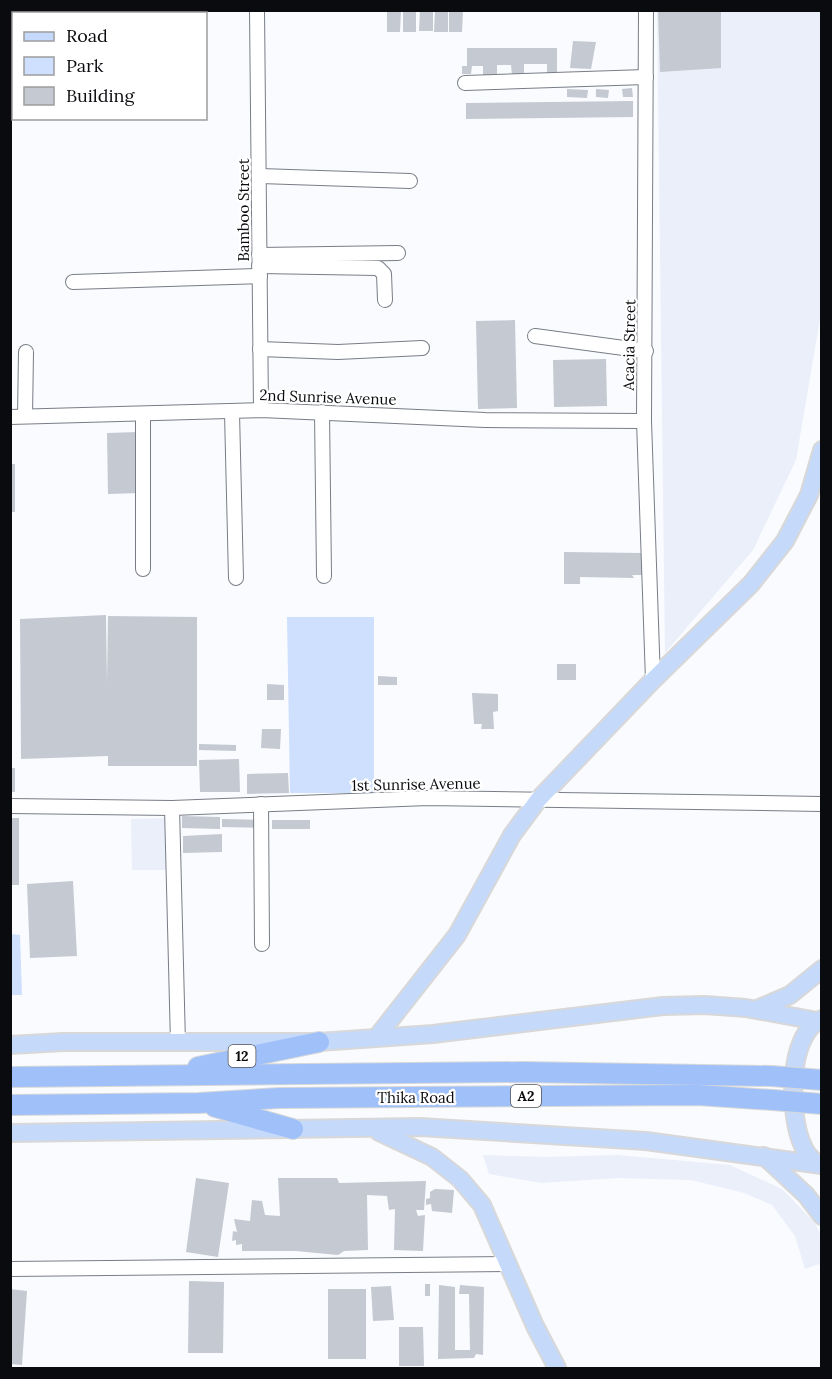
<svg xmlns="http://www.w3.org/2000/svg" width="832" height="1379" viewBox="0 0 832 1379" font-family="Lora,serif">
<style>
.built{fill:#eaeff9}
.green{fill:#cee0fe}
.building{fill:#c4c9d2}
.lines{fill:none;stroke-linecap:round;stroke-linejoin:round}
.minor-casing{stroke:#787d85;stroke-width:16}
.major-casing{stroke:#d8d8d8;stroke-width:20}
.highway-casing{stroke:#d8d8d8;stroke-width:22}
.minor{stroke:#fff;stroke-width:14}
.major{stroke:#c5d9fb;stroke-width:16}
.highway{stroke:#9fc0f9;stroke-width:20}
.highway-bridge-casing{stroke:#d8d8d8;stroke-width:22;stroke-linecap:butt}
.highway-bridge{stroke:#9fc0f9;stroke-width:20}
.labels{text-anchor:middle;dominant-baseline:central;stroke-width:4.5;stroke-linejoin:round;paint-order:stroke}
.shield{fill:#fff;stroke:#545456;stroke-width:1.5}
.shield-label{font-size:14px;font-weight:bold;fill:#0a0b0e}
.street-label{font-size:15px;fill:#0a0b0e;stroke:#fff}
</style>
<rect width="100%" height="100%" fill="#f9fbff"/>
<g class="built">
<path d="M 657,11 L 822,11 L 821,313 L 796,460 L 753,550 L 665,653 Z"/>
<path d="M 168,818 L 169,870 L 132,870 L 131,819 Z"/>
<path d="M 483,1155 L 544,1157 L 618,1155 L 730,1165 L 782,1189 L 815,1223 L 821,1236 L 821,1273 L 819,1264 L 805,1269 L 795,1236 L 772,1205 L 744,1193 L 691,1180 L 617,1178 L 541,1183 L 489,1174 Z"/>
</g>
<g class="green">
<path d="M 287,617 L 374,617 L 374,793 L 290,793 Z"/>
<path d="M 11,934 L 20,935 L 22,995 L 11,995 Z"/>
</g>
<g class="building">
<path d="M 387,10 L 401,10 L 400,32 L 387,32 Z"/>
<rect x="403" y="10" width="13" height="22"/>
<path d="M 420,10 L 433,10 L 433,31 L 419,31 Z"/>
<path d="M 435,10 L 448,10 L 448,32 L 434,32 Z"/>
<path d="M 449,10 L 463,10 L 462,32 L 449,32 Z"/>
<path d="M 658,10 L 721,10 L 721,68 L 660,72 Z"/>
<path d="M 573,41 L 596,42 L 591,69 L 570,68 Z"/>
<path d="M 467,48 L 557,48 L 557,74 L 547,74 L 547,64 L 524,64 L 524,75 L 512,75 L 511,65 L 497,65 L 497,75 L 483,75 L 483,66 L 472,66 L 471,74 L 462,74 L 462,66 L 467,66 Z"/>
<path d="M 632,88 L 633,97 L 623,97 L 622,89 Z"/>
<path d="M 567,89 L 588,90 L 587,98 L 567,97 Z"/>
<path d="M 596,89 L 609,90 L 608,98 L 596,97 Z"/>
<path d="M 633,101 L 633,117 L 466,119 L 466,103 Z"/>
<path d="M 515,320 L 517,408 L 478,409 L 476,321 Z"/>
<path d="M 606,359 L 607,406 L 554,407 L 553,360 Z"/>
<path d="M 138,432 L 140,493 L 108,494 L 107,433 Z"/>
<rect x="10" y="464" width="5" height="48"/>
<path d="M 564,552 L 643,553 L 643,575 L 632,575 L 634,578 L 580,577 L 580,584 L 564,584 Z"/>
<path d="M 106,615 L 107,684 L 108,616 L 197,617 L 197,766 L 108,766 L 108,756 L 21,759 L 20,619 Z"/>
<rect x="557" y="664" width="19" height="16"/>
<path d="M 378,676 L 397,677 L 397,685 L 378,685 Z"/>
<path d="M 267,684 L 284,685 L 284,700 L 267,700 Z"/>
<path d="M 472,693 L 498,694 L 498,711 L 493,712 L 494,729 L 481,729 L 482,724 L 474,724 Z"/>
<path d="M 262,729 L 281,729 L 280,749 L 261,748 Z"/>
<path d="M 199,744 L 236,745 L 236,751 L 199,750 Z"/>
<path d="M 239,759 L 240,792 L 200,792 L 199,760 Z"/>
<rect x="10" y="768" width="5" height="24"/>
<path d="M 288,773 L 289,793 L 247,794 L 247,774 Z"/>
<path d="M 182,816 L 220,817 L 220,829 L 182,828 Z"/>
<rect x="10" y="818" width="9" height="67"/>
<path d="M 222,819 L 264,820 L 263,828 L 222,827 Z"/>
<rect x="272" y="820" width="38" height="9"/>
<path d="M 222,834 L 222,852 L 183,853 L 183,836 Z"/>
<path d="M 73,881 L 77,956 L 30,958 L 27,884 Z"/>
<path d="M 196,1178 L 229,1183 L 218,1257 L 186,1252 Z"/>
<path d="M 278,1178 L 337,1178 L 339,1183 L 426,1181 L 424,1210 L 416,1210 L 418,1216 L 425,1215 L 423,1251 L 394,1250 L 395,1209 L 389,1210 L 387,1196 L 367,1195 L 368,1250 L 344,1251 L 338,1255 L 296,1251 L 242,1251 L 242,1244 L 236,1245 L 236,1240 L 232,1241 L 233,1231 L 237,1232 L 234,1219 L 250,1221 L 252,1200 L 262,1201 L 265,1215 L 280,1216 Z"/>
<path d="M 435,1189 L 454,1190 L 452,1213 L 432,1211 L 431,1204 L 426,1205 L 426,1199 L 430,1198 L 430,1192 Z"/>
<path d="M 189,1281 L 224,1282 L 223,1353 L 188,1353 Z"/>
<rect x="425" y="1284" width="5" height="12"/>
<path d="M 439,1285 L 455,1287 L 455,1350 L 470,1350 L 469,1294 L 459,1294 L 460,1285 L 484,1287 L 483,1355 L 476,1354 L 474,1358 L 438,1359 Z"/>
<path d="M 391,1286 L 394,1320 L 373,1321 L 371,1287 Z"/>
<path d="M 10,1289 L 27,1291 L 22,1365 L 10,1364 Z"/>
<rect x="328" y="1289" width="38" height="70"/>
<path d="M 399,1327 L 423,1327 L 424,1366 L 399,1366 Z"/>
</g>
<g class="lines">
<g class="minor-casing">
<g id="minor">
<path d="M 257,10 L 261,410"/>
<path d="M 646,10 L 644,421 L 653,680"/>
<path d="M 465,83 L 646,77"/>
<path d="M 260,176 L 410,181"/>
<path d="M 259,255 L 398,253"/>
<path d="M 259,266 L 378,268 L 384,274 L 385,300"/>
<path d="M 73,282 L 260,276"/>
<path d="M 535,336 L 646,351"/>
<path d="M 260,349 L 338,352 L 422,348"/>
<path d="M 322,412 L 324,576"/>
<path d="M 232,413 L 236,578"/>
<path d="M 25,416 L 26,352"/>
<path d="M 10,417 L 261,410 L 485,420 L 644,421"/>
<path d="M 143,569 L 143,415"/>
<path d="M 261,804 L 262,944"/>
<path d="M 10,806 L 172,808 L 428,798 L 822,804"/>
<path d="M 172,808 L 178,1043"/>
<path d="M 10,1269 L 508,1264"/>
</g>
</g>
<g class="major-casing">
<g id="major">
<path d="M 757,1009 L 790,995 L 822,969"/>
<path d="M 377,1037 L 457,935 L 512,835 L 538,800 L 653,680 L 751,584 L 785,541 L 809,495 L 822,450"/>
<path d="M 10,1045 L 63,1042 L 319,1042 L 433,1034 L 663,1006 L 705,1005 L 746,1008 L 817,1021"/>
<path d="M 379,1132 L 432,1157 L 460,1179 L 482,1205 L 535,1326 L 557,1368"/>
<path d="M 10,1133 L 420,1127 L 646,1141 L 822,1165"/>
<path d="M 764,1156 L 806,1195 L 822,1216"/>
<path d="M 818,1164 C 811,1159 806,1154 803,1146 C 789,1118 786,1034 822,1019"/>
</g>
</g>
<g class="highway-casing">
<g id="highway">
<path d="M 198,1067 L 319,1042"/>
<path d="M 10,1077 L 522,1072 L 771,1076"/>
<path d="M 10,1105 L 199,1103 L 279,1098 L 698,1095 L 773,1100"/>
<path d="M 215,1107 L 293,1129"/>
</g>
</g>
<use href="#minor" class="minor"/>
<use href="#major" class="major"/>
<use href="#highway" class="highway"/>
<g class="highway-bridge-casing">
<g id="highway-bridge">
<path d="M 771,1076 L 822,1080"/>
<path d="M 773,1100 L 822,1104"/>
</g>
</g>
<use href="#highway-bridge" class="highway-bridge"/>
</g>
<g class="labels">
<g class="shield">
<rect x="228.5" y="1045" width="27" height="22" rx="4.5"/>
<rect x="511" y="1085" width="30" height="22" rx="4.5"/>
</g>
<g class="shield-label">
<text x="242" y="1056">12</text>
<text x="526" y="1096">A2</text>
</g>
<g class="street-label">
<text transform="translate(243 210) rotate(-90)">Bamboo Street</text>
<text transform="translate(629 345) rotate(-89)">Acacia Street</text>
<text transform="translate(328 397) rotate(2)">2nd Sunrise Avenue</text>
<text transform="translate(416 784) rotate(-1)">1st Sunrise Avenue</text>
<text x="416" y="1097">Thika Road</text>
</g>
</g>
<rect width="832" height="1379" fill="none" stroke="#0a0b0e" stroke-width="24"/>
<rect x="12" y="12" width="195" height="108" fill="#ffffff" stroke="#9d9d9f" stroke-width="1.5"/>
<rect x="24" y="32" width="30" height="9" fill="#c5d9fb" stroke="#9d9d9f" stroke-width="1.5"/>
<text x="66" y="42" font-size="18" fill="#0a0b0e">Road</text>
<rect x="24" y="57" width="30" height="18" fill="#cee0fe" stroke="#9d9d9f" stroke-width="1.5"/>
<text x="66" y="72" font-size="18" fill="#0a0b0e">Park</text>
<rect x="24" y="87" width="30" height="18" fill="#c4c9d2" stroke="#9d9d9f" stroke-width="1.5"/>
<text x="66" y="102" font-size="18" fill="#0a0b0e">Building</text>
</svg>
